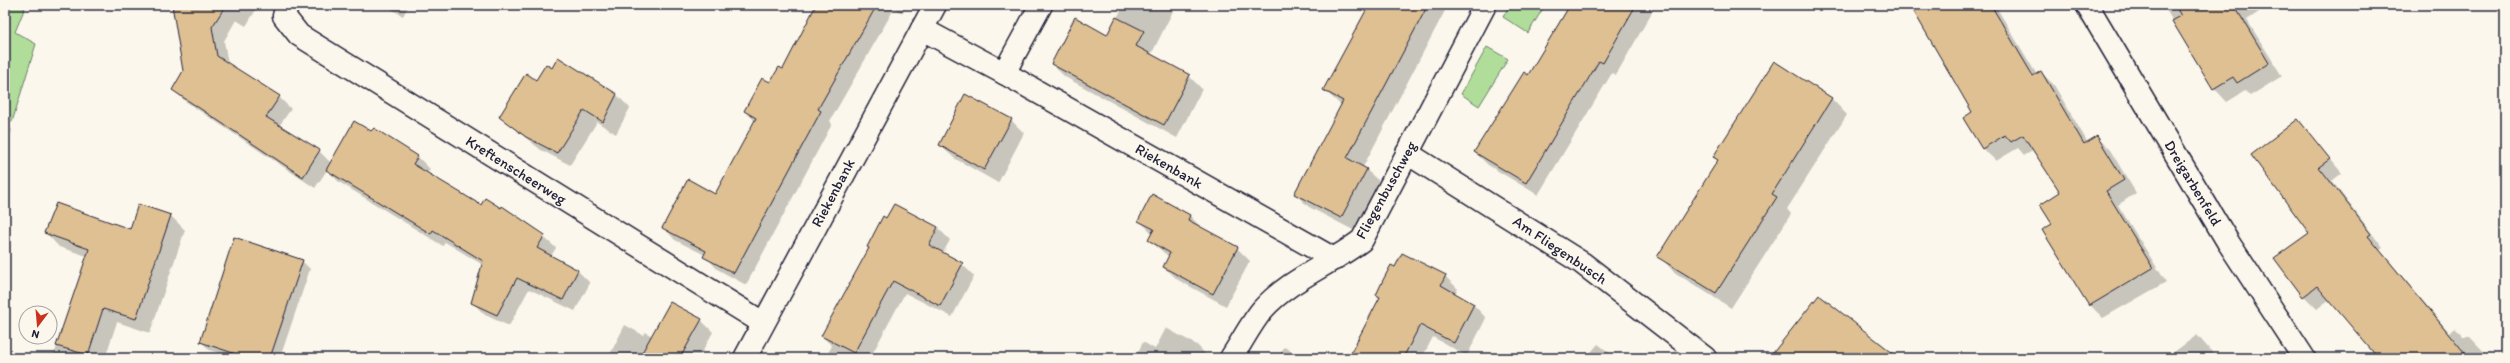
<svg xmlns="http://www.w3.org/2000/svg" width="2510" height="363" viewBox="0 0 2510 363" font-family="Itim,sans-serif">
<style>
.green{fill:#b1dd9a;stroke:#6a806a}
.shadow{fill:#0003}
.building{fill:#dfc092;stroke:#22223b}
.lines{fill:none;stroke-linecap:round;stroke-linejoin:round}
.minor-casing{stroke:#22223b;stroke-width:25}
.minor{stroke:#fbf7ec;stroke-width:22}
.labels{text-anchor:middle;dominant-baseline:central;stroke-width:3;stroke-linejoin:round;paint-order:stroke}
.street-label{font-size:15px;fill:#22223b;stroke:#fbf7ec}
</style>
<rect width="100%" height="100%" fill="#fbf7ec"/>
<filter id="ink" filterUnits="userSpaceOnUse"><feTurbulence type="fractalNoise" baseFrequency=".025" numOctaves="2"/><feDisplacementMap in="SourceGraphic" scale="8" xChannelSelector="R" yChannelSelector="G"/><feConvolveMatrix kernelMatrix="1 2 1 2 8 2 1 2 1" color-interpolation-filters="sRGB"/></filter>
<g filter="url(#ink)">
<g class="green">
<path d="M 5,5 L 26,5 L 15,32 L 36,44 L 12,122 L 5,121 Z"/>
<path d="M 1510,5 L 1545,5 L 1528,33 L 1503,17 Z"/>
<path d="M 1487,47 L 1508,59 L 1479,106 L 1461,94 Z"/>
</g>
<g class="shadow">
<path d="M 173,5 L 259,5 L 246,26 L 236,20 L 224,41 L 228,64 L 279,97 L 291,109 L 279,126 L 319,151 L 331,163 L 374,130 L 418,157 L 430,169 L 427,173 L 481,206 L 485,199 L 529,224 L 556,248 L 551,256 L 578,271 L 590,283 L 575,311 L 529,289 L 509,326 L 485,315 L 473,303 L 483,265 L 445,242 L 443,246 L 339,182 L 327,170 L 315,188 L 185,101 L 173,89 L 184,71 Z"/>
<path d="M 384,5 L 409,5 L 403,16 Z"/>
<path d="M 818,5 L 907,5 L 902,13 L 894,9 L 830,121 L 832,124 L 746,285 L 717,269 L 705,255 L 675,240 L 663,227 L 715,195 L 755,121 L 745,111 L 783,70 Z"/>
<path d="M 1124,5 L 1176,5 L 1151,55 L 1189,76 L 1202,89 L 1177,138 L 1065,77 L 1052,64 L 1107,36 Z"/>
<path d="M 1370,5 L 1448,5 L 1363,167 L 1380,182 L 1355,231 L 1309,207 L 1295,194 L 1342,106 L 1324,90 Z"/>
<path d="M 1569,5 L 1656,5 L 1616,75 L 1612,73 L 1538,195 L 1488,165 L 1475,152 L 1529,76 Z"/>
<path d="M 1910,5 L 1995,5 L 2037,75 L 2041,72 L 2054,85 L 2088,143 L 2097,137 L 2110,150 L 2136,193 L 2118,205 L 2166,282 L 2103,318 L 2090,305 L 2044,231 L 2054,224 L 2061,193 L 2034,149 L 2024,155 L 2018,148 L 1996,161 L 1982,148 L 1974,113 Z"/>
<path d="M 2163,5 L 2254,5 L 2259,12 L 2247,20 L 2282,76 L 2250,96 L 2245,91 L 2227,102 L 2214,88 Z"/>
<path d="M 559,59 L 617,95 L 630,108 L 616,134 L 597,122 L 570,165 L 541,150 L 500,117 L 537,81 L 552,69 Z"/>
<path d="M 1774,63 L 1832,99 L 1847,115 L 1787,209 L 1791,214 L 1731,308 L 1674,272 L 1659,256 L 1719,161 L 1715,157 Z"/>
<path d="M 1011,120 L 1024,133 L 998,183 L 954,158 L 940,145 Z"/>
<path d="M 2298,121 L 2342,173 L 2332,181 L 2383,248 L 2380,250 L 2449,332 L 2455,328 L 2463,337 L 2470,337 L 2490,358 L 2380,358 L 2330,299 L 2317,309 L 2304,296 L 2310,233 Z"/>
<path d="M 5,123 L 12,130 L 5,150 Z"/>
<path d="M 1153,195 L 1190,216 L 1203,229 L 1237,248 L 1250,261 L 1226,306 L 1178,280 L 1164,267 L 1169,257 L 1149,240 L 1153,234 L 1139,220 Z"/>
<path d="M 894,205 L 938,228 L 950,240 L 943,253 L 962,264 L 974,276 L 952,317 L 905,293 L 870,358 L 825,358 L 832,346 L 822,336 Z"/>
<path d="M 139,206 L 171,216 L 185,230 L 150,333 L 117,322 L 105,358 L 53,358 L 87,256 L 59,247 L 46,233 L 131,230 Z"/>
<path d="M 302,261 L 310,269 L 280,358 L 234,358 L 209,350 L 202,342 Z"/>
<path d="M 1395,268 L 1445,276 L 1458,289 L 1455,294 L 1473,304 L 1486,318 L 1467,356 L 1433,337 L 1422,358 L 1382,358 L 1380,298 L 1377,295 Z"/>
<path d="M 701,320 L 713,332 L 699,358 L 608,358 L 625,325 L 643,335 L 645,332 L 652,336 Z"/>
<path d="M 1166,328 L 1197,345 L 1209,358 L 1135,358 L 1143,342 L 1155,349 Z"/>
<path d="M 2197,335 L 2217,358 L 2166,358 Z"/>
<path d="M 1598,344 L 1616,358 L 1586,358 Z"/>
<path d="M 1284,347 L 1305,358 L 1278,358 Z"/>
</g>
<g class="building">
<path d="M 172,5 L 226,5 L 212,27 L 217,56 L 280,96 L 266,117 L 320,150 L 303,177 L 172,90 L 183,71 Z"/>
<path d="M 816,5 L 877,5 L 818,109 L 821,111 L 734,273 L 703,257 L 706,251 L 662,228 L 688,179 L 715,194 L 756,118 L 744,111 L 762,78 L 770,82 L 779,67 L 783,69 Z"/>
<path d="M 1369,5 L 1428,5 L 1347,158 L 1367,169 L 1341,218 L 1294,194 L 1343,101 L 1323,90 Z"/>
<path d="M 1570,5 L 1636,5 L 1603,63 L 1599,61 L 1526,183 L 1474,152 L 1524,72 L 1528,75 Z"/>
<path d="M 1910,5 L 1991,5 L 2033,76 L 2041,71 L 2084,144 L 2097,136 L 2124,180 L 2106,191 L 2153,268 L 2089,306 L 2042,230 L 2052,224 L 2040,205 L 2060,192 L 2023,135 L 2011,142 L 2005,135 L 1982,149 L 1963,118 L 1972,112 Z"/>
<path d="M 2175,5 L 2234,5 L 2269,63 L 2237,83 L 2233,77 L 2213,89 L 2172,21 L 2181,16 Z"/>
<path d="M 1075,17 L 1107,35 L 1116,17 L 1144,31 L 1136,46 L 1190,75 L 1164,125 L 1051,64 Z"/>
<path d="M 558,57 L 617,94 L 603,122 L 584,110 L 557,153 L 526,137 L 499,117 L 526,73 L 536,80 L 546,64 L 552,68 Z"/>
<path d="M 1774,61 L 1832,98 L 1772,194 L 1777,197 L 1716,293 L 1657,257 L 1718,160 L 1713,157 Z"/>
<path d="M 965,94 L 1012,119 L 984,170 L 939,145 Z"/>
<path d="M 2298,119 L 2330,159 L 2319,167 L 2371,234 L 2368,236 L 2469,358 L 2378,358 L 2317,286 L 2303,297 L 2274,258 L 2309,233 L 2251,155 Z"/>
<path d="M 354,121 L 371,131 L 374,128 L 418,156 L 413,164 L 441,181 L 481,205 L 485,198 L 501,208 L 502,206 L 545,235 L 537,248 L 578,270 L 563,300 L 517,278 L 497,315 L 471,303 L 483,261 L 433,230 L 431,234 L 326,170 Z"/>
<path d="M 1152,194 L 1190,215 L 1188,220 L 1238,247 L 1213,294 L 1163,267 L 1170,253 L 1148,240 L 1154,229 L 1138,221 Z"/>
<path d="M 56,203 L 130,229 L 138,204 L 171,215 L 136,319 L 103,309 L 88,355 L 56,346 L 89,249 L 44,233 Z"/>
<path d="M 894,204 L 938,227 L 929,245 L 963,263 L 940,306 L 893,281 L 854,353 L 821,336 L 869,248 L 867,247 L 883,216 L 886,218 Z"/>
<path d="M 234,237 L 303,260 L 270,358 L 248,358 L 200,342 Z"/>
<path d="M 1402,253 L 1446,275 L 1441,285 L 1474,304 L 1454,343 L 1420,325 L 1403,358 L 1348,358 L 1380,297 L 1376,295 L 1383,280 L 1391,265 L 1395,267 Z"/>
<path d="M 1819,295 L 1899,358 L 1769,358 Z"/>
<path d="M 670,302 L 702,319 L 680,358 L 639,358 Z"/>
</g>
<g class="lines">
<g class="minor-casing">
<g id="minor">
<path d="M 287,5 L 284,16 L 299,35 L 763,323"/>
<path d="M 2087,5 L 2228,242 L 2304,358"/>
<path d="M 922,29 L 1004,73 L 1334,259"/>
<path d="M 1004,73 L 1041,5"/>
<path d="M 1407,153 L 1582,263 L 1705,358"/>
<path d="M 745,358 L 935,5"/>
<path d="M 1231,358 C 1242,342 1251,323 1263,309 C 1290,279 1331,264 1362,240 L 1485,5"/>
</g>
</g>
<use href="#minor" class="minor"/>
</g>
</g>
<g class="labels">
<g class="street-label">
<text transform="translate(1169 166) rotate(30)">Riekenbank</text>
<text transform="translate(516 170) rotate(32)">Kreftenscheerweg</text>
<text transform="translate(2193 183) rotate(59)">Dreigarbenfeld</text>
<text transform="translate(1386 190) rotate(-61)">Fliegenbuschweg</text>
<text transform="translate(833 193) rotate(-62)">Riekenbank</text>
<text transform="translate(1560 250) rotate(34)">Am Fliegenbusch</text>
</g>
</g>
<rect width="2510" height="363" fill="none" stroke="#fbf7ec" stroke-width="20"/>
<rect x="10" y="10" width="2490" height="343" fill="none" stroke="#22223b" stroke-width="1.5" filter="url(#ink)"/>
<g transform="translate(38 325) rotate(196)"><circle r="19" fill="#fbf7ec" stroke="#a4a2a5"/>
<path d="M0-3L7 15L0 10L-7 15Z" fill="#c8321e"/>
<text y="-6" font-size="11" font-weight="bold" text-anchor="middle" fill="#22223b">N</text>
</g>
</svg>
